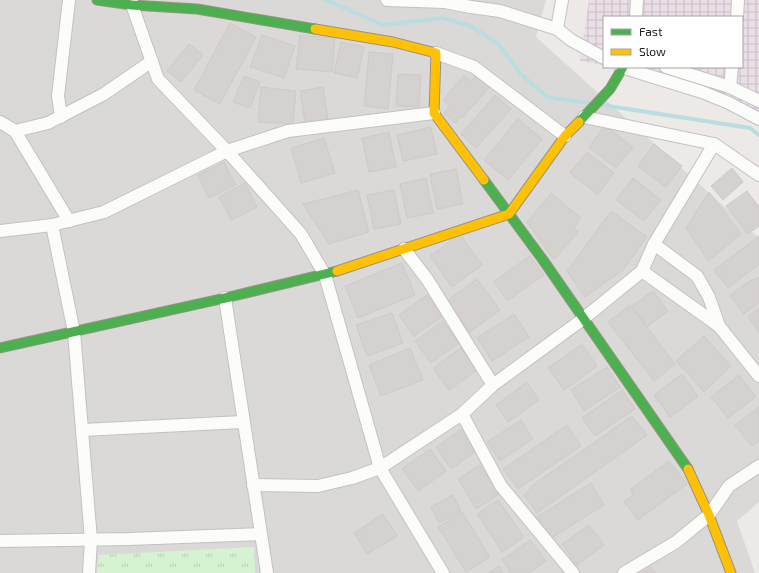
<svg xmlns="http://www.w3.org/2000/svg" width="759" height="573" viewBox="0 0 759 573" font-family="'Exo 2',sans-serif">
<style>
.residential{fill:#dbd9d8}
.industrial{fill:url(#industrial-grid)}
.park{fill:url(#park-tufts)}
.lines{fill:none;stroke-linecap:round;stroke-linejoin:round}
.stream{stroke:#b9dde0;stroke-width:4}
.building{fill:#d5d1cf;stroke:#cfcac7}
.street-casing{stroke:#c3c2c1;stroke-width:14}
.fast-casing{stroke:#97957e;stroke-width:11}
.slow-casing{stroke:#97957e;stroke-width:11}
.street{stroke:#fcfcfb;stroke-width:12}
.fast{stroke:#4caf50;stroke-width:9}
.slow{stroke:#ffc107;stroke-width:9}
</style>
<defs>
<pattern id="industrial-grid" width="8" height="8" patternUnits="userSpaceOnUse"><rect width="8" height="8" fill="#eadee7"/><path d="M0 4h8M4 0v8" fill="none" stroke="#c8bec6"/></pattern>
<pattern id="park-tufts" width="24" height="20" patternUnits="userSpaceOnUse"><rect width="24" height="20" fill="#d5f3d1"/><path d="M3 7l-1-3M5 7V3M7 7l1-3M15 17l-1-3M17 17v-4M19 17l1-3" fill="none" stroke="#b6d0b3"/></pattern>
</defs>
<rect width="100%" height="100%" fill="#ece9e6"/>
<path class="residential" d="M 0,0 L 546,0 L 536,37 L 759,238 L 759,502 L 737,521 L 755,573 L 0,573 Z"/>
<path class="industrial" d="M 589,0 L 759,0 L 759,112 L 686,77 L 619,67 L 742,67 L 742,17 L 604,17 L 604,65 L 580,61 Z"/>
<path class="park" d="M 254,547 L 255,573 L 97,573 L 99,555 Z"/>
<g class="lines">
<g class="stream">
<path d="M 326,0 L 383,25 L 443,18 L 471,26 L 498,44 L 522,75 L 547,97 L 589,103"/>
<path d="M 602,105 L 750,128 L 759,135"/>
</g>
</g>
<g class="building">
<path d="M 230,23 L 256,37 L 220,104 L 194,90 Z"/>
<path d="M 262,35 L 295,46 L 284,78 L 250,67 Z"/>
<path d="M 300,35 L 335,38 L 332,72 L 296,69 Z"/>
<path d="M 341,42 L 364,47 L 357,78 L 334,73 Z"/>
<path d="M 189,44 L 203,55 L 181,82 L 167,71 Z"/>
<path d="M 369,52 L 393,54 L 388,109 L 364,106 Z"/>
<path d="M 398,74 L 421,75 L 419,107 L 396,106 Z"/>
<path d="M 464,75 L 471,81 L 476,75 L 490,87 L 462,118 L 461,117 L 455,123 L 444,113 L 450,106 L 443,100 Z"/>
<path d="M 244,76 L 260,82 L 250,108 L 233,102 Z"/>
<path d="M 261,87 L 296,91 L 293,124 L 258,122 Z"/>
<path d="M 323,87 L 328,119 L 305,123 L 300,91 Z"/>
<path d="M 495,95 L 511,109 L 476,148 L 461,134 Z"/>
<path d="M 518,119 L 542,139 L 508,180 L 484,160 Z"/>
<path d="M 605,125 L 633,147 L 616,168 L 589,147 Z"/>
<path d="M 431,127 L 437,154 L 403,161 L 397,135 Z"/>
<path d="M 389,132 L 396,167 L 369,172 L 362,138 Z"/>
<path d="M 324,138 L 335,173 L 301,183 L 291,148 Z"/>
<path d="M 654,144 L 682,166 L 666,187 L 638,166 Z"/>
<path d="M 587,152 L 614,173 L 598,195 L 570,173 Z"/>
<path d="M 224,162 L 236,185 L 209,198 L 198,175 Z"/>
<path d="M 732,168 L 743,182 L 723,200 L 711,186 Z"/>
<path d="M 456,169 L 463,204 L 437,209 L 430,174 Z"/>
<path d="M 426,178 L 433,213 L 407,218 L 400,184 Z"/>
<path d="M 633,178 L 661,200 L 644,221 L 616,200 Z"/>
<path d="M 245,183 L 257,207 L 231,220 L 219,197 Z"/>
<path d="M 358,190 L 369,232 L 329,244 L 303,204 Z"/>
<path d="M 394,190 L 401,224 L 374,229 L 367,195 Z"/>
<path d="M 747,191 L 759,207 L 759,226 L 748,234 L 726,206 Z"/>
<path d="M 709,192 L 741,234 L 708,261 L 686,228 Z"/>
<path d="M 551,193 L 581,218 L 574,227 L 578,233 L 554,259 L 550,255 L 527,222 Z"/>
<path d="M 611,211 L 647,237 L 623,270 L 585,297 L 567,271 Z"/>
<path d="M 460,234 L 482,265 L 452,287 L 430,256 Z"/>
<path d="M 759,236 L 759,264 L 728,288 L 714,270 Z"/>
<path d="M 530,256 L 544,275 L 507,301 L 494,281 Z"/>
<path d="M 402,263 L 415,295 L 358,318 L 345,286 Z"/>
<path d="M 759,277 L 759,303 L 744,314 L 730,295 L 753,279 L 754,280 Z"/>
<path d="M 477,279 L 500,310 L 470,332 L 447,301 Z"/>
<path d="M 653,291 L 668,311 L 647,327 L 632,306 Z"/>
<path d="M 427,295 L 442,317 L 414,336 L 399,315 Z"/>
<path d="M 630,305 L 675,364 L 654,381 L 608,322 Z"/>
<path d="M 759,308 L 759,333 L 748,316 Z"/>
<path d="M 392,313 L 403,343 L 367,356 L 356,325 Z"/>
<path d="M 514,314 L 529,337 L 492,361 L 477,338 Z"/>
<path d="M 443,321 L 459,343 L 431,363 L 415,341 Z"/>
<path d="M 704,336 L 731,366 L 704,392 L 676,361 Z"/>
<path d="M 582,344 L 597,366 L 564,390 L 548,368 Z"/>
<path d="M 410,348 L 423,380 L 381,396 L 369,365 Z"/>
<path d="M 461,348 L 477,370 L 449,390 L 433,368 Z"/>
<path d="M 607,367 L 620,387 L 584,411 L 571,390 Z"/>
<path d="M 682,374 L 698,396 L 670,417 L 654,395 Z"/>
<path d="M 739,375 L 756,397 L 728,418 L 711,397 Z"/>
<path d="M 527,382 L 539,400 L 508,422 L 496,405 Z"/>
<path d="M 622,390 L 635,409 L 595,436 L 582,418 Z"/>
<path d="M 759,407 L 759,441 L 752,446 L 735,425 Z"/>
<path d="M 632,416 L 647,435 L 537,513 L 524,495 L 531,489 L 530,487 Z"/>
<path d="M 521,420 L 533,439 L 500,461 L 487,442 Z"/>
<path d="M 567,425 L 581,446 L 518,489 L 503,469 Z"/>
<path d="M 463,428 L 479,449 L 451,469 L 436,447 Z"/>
<path d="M 430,449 L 446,471 L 418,491 L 402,469 Z"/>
<path d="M 669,461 L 687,484 L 638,520 L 624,502 L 633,495 L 630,490 Z"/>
<path d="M 480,465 L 499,494 L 476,509 L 458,479 Z"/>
<path d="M 591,483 L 604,505 L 550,539 L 537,517 Z"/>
<path d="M 453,495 L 461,511 L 439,523 L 431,507 Z"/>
<path d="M 498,500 L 524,537 L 502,552 L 477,514 Z"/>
<path d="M 462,512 L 490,557 L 466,572 L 438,527 Z"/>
<path d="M 383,514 L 397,536 L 367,554 L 354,533 Z"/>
<path d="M 589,525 L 604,545 L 577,565 L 562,544 Z"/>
<path d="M 530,540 L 546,561 L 529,573 L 511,573 L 502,560 Z"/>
<path d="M 499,566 L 503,573 L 488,573 Z"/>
<path d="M 651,567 L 656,573 L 642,573 Z"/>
</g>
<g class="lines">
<g class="street-casing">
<g id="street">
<path d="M 132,0 L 132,5 L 158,79 L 227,151 L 301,234 L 325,275 L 380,468 L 443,573"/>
<path d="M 387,0 L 445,2 L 471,7 L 500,11 L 557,29 L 571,40 L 604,58"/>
<path d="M 636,17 L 637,0"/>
<path d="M 737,17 L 738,0"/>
<path d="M 557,29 L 562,0"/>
<path d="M 436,53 L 474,67 L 565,136"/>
<path d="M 621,67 L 702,92 L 729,103 L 759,119"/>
<path d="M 666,67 L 730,87 L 759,101"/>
<path d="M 730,87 L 732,67"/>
<path d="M 61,117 L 58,96 L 69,0"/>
<path d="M 584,117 L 714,144"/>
<path d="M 0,122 L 15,131 L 48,123 L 104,94 L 152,61"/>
<path d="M 15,131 L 69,221"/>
<path d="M 52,225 L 74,332 L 91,540 L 89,573"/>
<path d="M 0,231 L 52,225 L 104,212 L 227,151 L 288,131 L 434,113"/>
<path d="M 654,244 L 697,276 L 709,297 L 719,326"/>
<path d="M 404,249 L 427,279 L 493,385"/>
<path d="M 642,271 L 719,326 L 759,376"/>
<path d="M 225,298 L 267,573"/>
<path d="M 462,414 L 501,486 L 573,573"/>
<path d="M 82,430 L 243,422"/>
<path d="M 253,485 L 318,486 L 352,478 L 380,468 L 462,414 L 493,385 L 583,319 L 642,271 L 654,244 L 714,144 L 759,175"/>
<path d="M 0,541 L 129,539 L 260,534"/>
<path d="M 624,573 L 676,542 L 709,515 L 729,486 L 759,466"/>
</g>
</g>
<g class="fast-casing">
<g id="fast">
<path d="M 97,0 L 132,5 L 197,9 L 315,29"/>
<path d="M 579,122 L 610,89 L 623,67"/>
<path d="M 484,180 L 543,260 L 688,469"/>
<path d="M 0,348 L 225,298 L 337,271"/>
</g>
</g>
<g class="slow-casing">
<g id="slow">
<path d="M 315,29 L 393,42 L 436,53 L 434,113 L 484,180"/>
<path d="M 337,271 L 509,214 L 565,136 L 579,122"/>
<path d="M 688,469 L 709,515 L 731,573"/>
</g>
</g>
<use href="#street" class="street"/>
<use href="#fast" class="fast"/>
<use href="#slow" class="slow"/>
</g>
<rect x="603" y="16" width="140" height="52" fill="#ffffff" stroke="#a5a5a5"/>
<rect x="611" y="29" width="20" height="6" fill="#4caf50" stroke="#a5a5a5"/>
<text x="639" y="36" font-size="12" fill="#1e1e1e">Fast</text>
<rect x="611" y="49" width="20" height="6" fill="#ffc107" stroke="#a5a5a5"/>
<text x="639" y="56" font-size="12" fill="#1e1e1e">Slow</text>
</svg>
